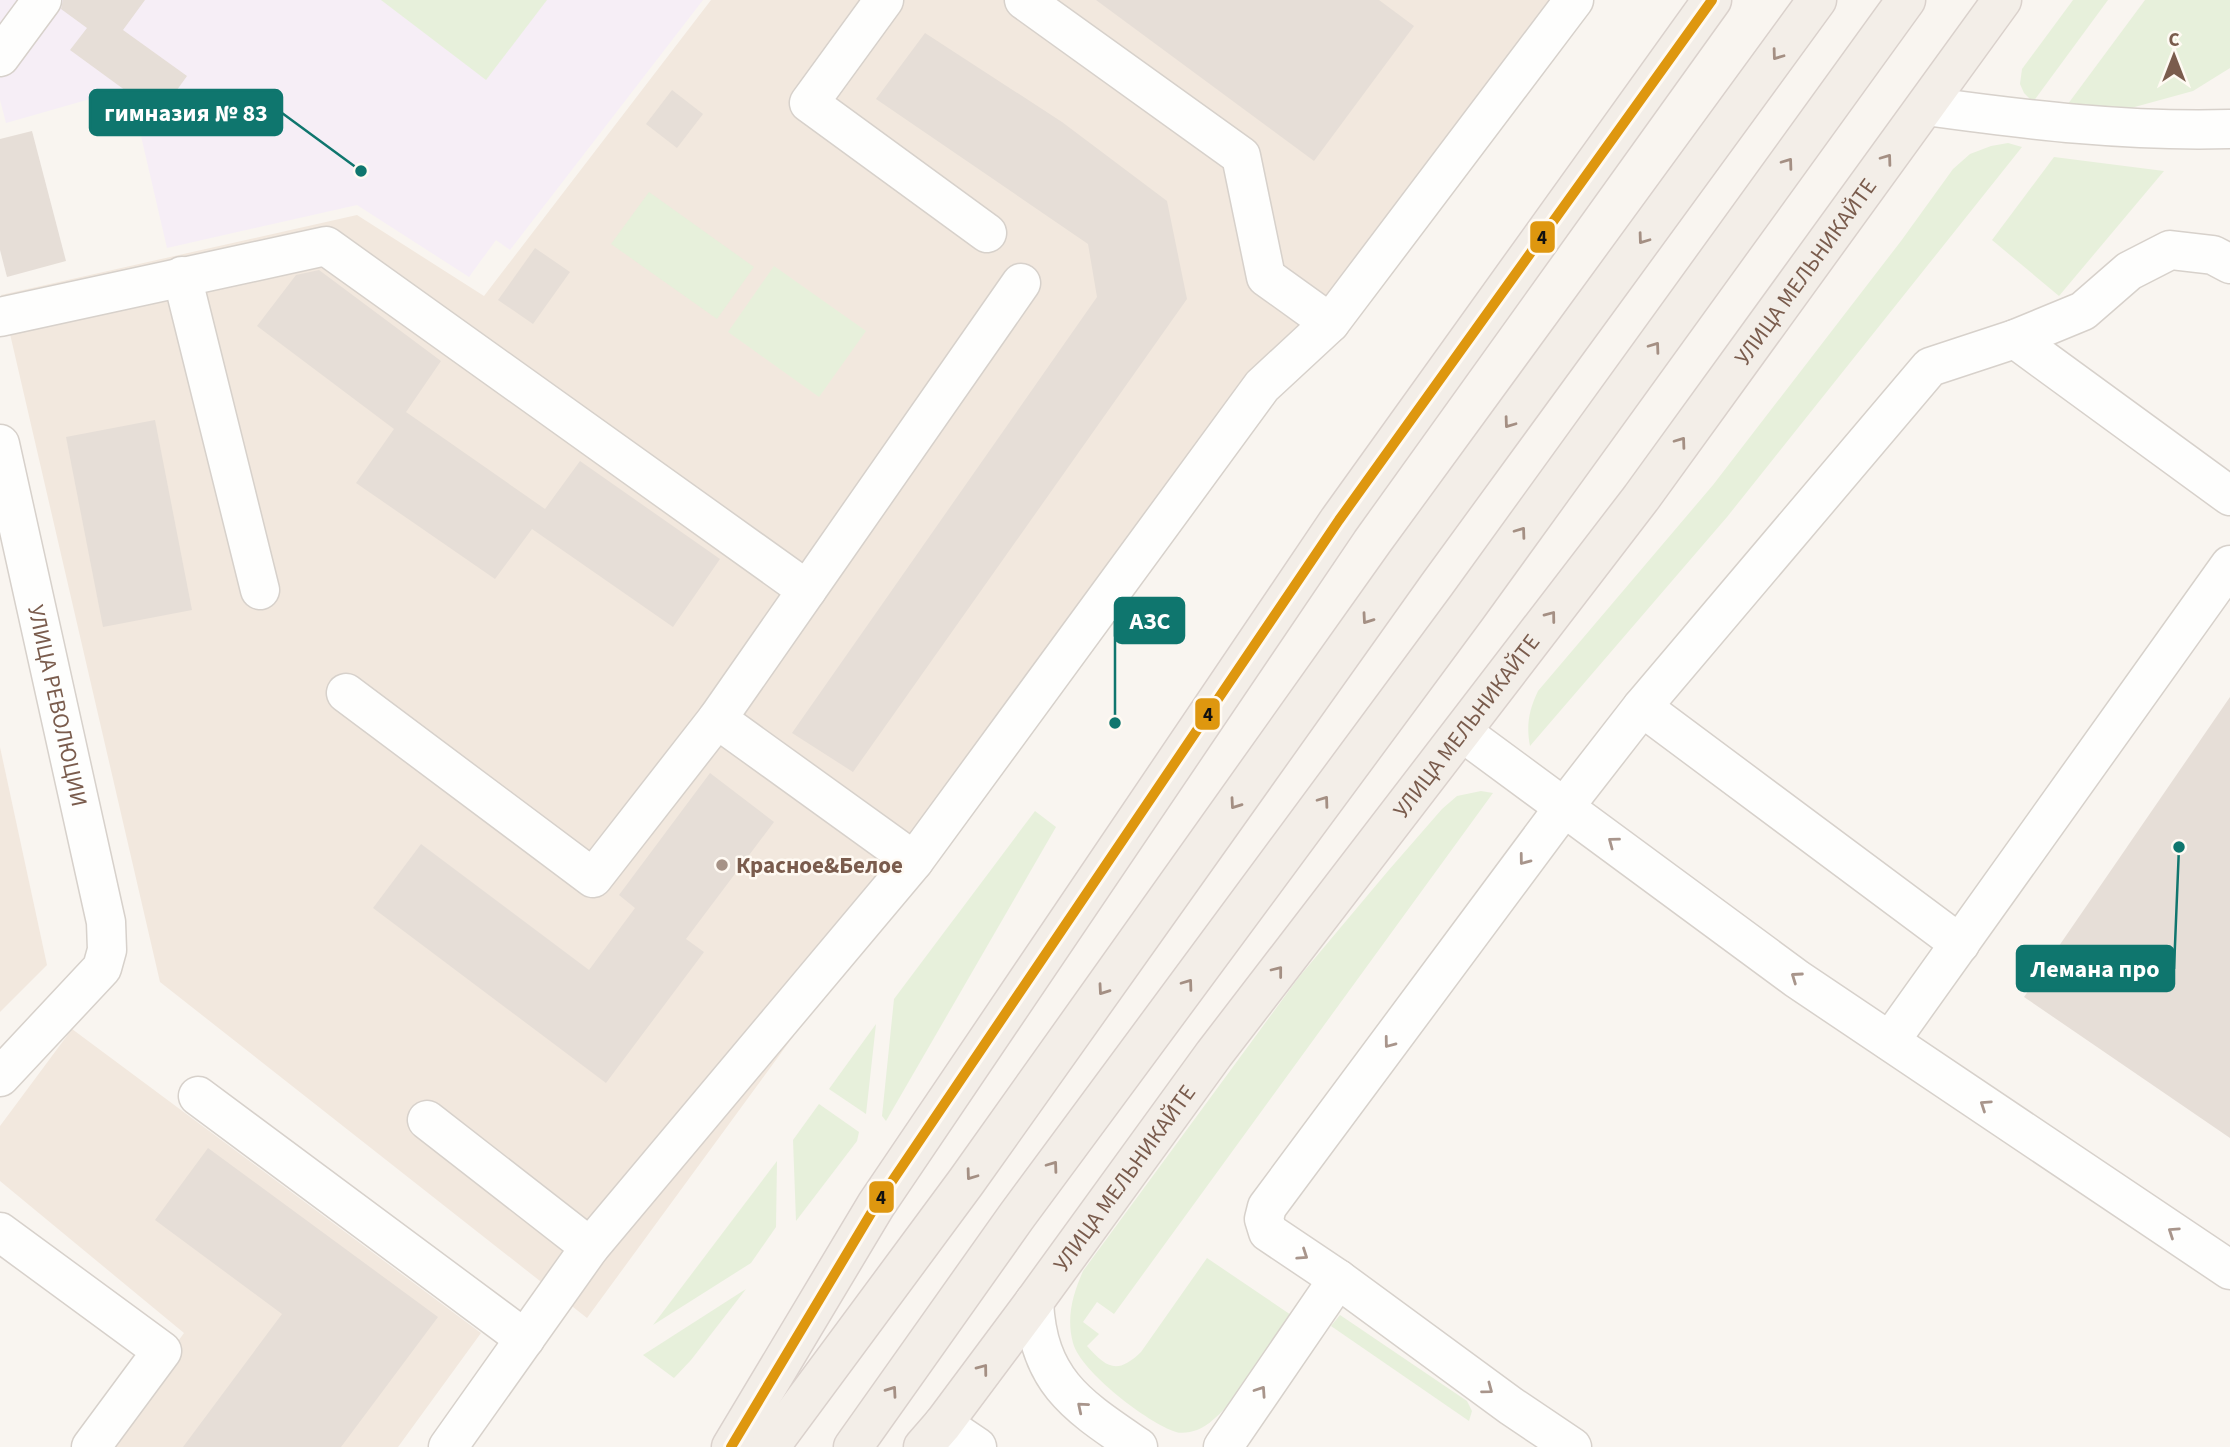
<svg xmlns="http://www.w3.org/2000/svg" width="2230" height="1447" viewBox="0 0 2230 1447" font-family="'Source Sans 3',sans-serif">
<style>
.residential{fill:#f2e8de}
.education{fill:#f6eef6}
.green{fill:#e7f0db}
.building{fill:#e6ded7}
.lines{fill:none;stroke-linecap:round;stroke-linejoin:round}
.minor-casing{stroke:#d7d1cb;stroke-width:41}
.major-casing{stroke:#dad1cc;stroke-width:41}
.minor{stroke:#fefefd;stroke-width:38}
.major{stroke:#f3eee8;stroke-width:38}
.bus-1-casing{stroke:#fffaf3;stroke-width:16}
.bus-1{stroke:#de970f;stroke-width:10}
.oneway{stroke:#a48f83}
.oneway2{stroke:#a8958b}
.poi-dot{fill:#a69286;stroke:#fffaf3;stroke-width:2.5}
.labels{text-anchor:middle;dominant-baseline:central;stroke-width:5;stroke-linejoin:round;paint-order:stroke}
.street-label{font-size:23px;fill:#7a5c4d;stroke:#fffaf3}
.poi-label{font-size:23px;font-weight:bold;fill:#7a5c4d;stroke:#fffaf3;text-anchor:start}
.leader{fill:none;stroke:#0f766e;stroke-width:2.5}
.callout-dot{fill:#0f766e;stroke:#fffaf3;stroke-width:2.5}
.callout{fill:#0f766e;stroke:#0f766e;stroke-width:2.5}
.callout-label{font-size:24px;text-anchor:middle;font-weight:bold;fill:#fff}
.line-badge{stroke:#fffaf3;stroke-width:2.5}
.pale-badge-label{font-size:19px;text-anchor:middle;font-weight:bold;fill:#111}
</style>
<rect width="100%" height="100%" fill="#f9f5f0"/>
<g class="residential">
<path d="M 711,0 L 1552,0 L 587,1318 L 160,982 L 1,295 L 357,215 L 484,296 Z"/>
<path d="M 0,747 L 47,965 L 0,1012 Z"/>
<path d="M 72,1029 L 481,1333 L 398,1447 L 100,1447 L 184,1333 L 0,1181 L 0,1126 Z"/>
</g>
<path class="education" d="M 0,0 L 703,0 L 510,250 L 496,240 L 469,277 L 357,205 L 167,248 L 141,136 L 90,99 L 6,123 L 0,100 Z"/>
<g class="green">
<path d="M 381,0 L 547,0 L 486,80 Z"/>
<path d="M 2073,0 L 2108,0 L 2033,102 L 2024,93 L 2020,84 L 2022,69 Z"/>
<path d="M 2145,0 L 2230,0 L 2230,68 L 2193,91 L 2131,108 L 2065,108 Z"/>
<path d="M 2008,143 L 2022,147 L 1727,517 L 1530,746 C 1526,725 1529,710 1538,691 L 1713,485 L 1901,241 L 1953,169 L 1970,154 L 1991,146 Z"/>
<path d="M 2054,157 L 2164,171 L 2059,296 L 1992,240 Z"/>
<path d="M 649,192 L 754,267 L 717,319 L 611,244 Z"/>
<path d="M 774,266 L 866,331 L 819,397 L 728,332 Z"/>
<path d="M 1481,791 L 1493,793 L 1114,1314 L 1097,1302 L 1083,1322 L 1099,1334 L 1087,1346 C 1107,1368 1117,1375 1141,1352 L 1207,1258 L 1294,1317 C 1274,1344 1226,1420 1197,1430 C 1191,1432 1182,1434 1176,1432 C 1148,1423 1081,1372 1073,1343 C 1066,1317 1073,1294 1083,1271 L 1299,977 L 1388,871 L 1442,809 L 1457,796 Z"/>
<path d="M 1035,811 L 1056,827 L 886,1121 L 882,1116 L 894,999 Z"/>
<path d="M 876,1024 L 866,1114 L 829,1089 Z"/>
<path d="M 819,1104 L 859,1132 L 857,1141 L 796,1221 L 793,1140 Z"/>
<path d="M 777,1161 L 776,1227 L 751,1263 L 653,1325 Z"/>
<path d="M 746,1289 L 691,1360 L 674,1378 L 643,1355 Z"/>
<path d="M 1340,1315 L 1467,1401 L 1472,1411 L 1469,1421 L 1331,1326 Z"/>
</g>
<g class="building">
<path d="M 63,0 L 145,0 L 123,30 L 187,76 L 159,115 L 70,50 L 87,28 L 61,9 Z"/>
<path d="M 1096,0 L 1379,0 L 1414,26 L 1314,161 Z"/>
<path d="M 925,33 L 1062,122 L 1167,201 L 1187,299 L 853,772 L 792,733 L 1097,297 L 1088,244 L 876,99 Z"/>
<path d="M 672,90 L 703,114 L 677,148 L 646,124 Z"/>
<path d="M 32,131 L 66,261 L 7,277 L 0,250 L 0,139 Z"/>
<path d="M 535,248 L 570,272 L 533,324 L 498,300 Z"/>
<path d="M 319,270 L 441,361 L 404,415 L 406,412 L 545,509 L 580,461 L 720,559 L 673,627 L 532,529 L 495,579 L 356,483 L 394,429 L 257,326 L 296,275 Z"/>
<path d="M 155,420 L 192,610 L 103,627 L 66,437 Z"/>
<path d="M 2230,697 L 2230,1138 L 2024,997 Z"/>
<path d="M 710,773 L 774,822 L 686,939 L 704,952 L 606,1083 L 373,908 L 421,844 L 589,970 L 635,908 L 619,895 Z"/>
<path d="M 208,1148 L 438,1317 L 341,1447 L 183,1447 L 282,1314 L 155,1220 Z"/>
</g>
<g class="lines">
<g class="minor-casing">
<g id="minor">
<path d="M 884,0 L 809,103 L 987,233"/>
<path d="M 1024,0 L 1241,156 L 1266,277 L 1330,323"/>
<path d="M 0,57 L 42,0"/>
<path d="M 1926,106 C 2027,120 2128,132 2230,129"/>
<path d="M 182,276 L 260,590"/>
<path d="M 0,317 L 326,246 L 807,590 L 1021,283"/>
<path d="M 2015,339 L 2230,496"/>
<path id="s1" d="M 0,444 L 106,922 L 107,950 L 102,968 L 0,1077"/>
<path d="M 346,693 L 593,878 L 717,719 L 807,590"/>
<path d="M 1642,707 L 1960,944"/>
<path d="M 717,719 L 914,861"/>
<path d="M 1462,732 L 1797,979 L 2230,1270"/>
<path d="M 1890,1041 L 2230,565"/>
<path d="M 198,1096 L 525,1339"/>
<path d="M 427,1120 L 590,1247"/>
<path d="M 0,1232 L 162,1351 L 91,1447"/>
<path d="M 1034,1302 C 1038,1382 1078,1406 1138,1447"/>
<path d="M 943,1424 L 977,1447"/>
<path d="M 448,1447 L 590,1247 L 914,861 L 1262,386 L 1330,323 L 1574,0"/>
<path d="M 1223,1447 L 1338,1279"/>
<path d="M 1572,1447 L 1511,1406 L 1338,1279 L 1268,1232 L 1264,1219 L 1267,1207 L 1565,806 L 1642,707 L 1930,367 L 2015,339 L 2083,311 L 2129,271 L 2170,250 L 2213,255 L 2230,264"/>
</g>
</g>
<g class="major-casing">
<g id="major">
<path d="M 731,1447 L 876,1205 L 1339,520 L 1712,0"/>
<path d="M 770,1447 L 966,1182 L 1406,563 L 1817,0"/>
<path d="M 853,1447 L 1016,1217 L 1467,607 L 1906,0"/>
<path id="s2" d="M 923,1447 L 943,1424 L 1034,1302 L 1214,1054 L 1641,498 L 2002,0"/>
</g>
</g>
<use href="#minor" class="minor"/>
<use href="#major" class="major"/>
<g class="bus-1-casing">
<path id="bus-1" d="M 731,1447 L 876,1205 L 1339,520 L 1712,0"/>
</g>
<use href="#bus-1" class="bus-1"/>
</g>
<defs><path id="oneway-chevron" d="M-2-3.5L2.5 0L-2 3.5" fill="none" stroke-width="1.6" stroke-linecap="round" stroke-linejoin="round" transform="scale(1.75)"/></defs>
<g class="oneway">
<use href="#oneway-chevron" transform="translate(1777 55) rotate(126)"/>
<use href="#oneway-chevron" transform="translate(1887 159) rotate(-54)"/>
<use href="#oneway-chevron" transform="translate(1788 163) rotate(-54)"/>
<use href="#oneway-chevron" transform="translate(1643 239) rotate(126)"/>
<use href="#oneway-chevron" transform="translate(1655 347) rotate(-54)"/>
<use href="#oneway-chevron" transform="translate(1509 423) rotate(126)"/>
<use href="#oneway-chevron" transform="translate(1681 442) rotate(-54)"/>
<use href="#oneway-chevron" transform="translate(1521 532) rotate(-54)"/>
<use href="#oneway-chevron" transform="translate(1551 616) rotate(-53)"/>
<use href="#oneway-chevron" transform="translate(1367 619) rotate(125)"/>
<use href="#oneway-chevron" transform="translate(1324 801) rotate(-54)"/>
<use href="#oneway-chevron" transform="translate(1235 804) rotate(125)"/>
<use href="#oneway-chevron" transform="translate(1278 971) rotate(-52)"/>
<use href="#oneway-chevron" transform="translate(1188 984) rotate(-54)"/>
<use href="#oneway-chevron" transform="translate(1103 990) rotate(125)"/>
<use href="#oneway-chevron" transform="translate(1053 1166) rotate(-54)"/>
<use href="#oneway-chevron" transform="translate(971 1175) rotate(126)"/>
<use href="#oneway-chevron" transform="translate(983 1369) rotate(-53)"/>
<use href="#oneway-chevron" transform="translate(892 1391) rotate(-55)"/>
</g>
<g class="oneway2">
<use href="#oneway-chevron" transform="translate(1613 842) rotate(-143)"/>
<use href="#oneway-chevron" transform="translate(1524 860) rotate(127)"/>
<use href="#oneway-chevron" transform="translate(1796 977) rotate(-145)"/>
<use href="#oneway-chevron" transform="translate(1389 1043) rotate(127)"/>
<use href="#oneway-chevron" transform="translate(1985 1105) rotate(-146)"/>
<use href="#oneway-chevron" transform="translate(2173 1232) rotate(-146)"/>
<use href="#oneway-chevron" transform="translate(1303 1255) rotate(34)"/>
<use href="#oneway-chevron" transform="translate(1488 1389) rotate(37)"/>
<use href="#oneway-chevron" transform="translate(1261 1391) rotate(-56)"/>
<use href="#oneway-chevron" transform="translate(1082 1407) rotate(-140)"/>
</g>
<circle class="poi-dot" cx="722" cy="865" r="7"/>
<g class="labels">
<g class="street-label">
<text stroke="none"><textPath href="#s2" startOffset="1470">УЛИЦА МЕЛЬНИКАЙТЕ</textPath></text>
<text stroke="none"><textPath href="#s1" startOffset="268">УЛИЦА РЕВОЛЮЦИИ</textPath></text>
<text stroke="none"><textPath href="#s2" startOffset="903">УЛИЦА МЕЛЬНИКАЙТЕ</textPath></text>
<text stroke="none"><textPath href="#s2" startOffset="336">УЛИЦА МЕЛЬНИКАЙТЕ</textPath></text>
</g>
<g class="poi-label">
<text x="736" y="865">Красное&amp;Белое</text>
</g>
</g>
<path class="leader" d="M361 171L282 113M1115 723L1115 621M2179 847L2174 969"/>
<g class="callout-dot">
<circle cx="361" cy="171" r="7"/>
<circle cx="1115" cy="723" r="7"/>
<circle cx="2179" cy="847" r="7"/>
</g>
<g class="callout">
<rect x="90" y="90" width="192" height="45" rx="7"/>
<rect x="1115" y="598" width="69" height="45" rx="7"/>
<rect x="2017" y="946" width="157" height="45" rx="7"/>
</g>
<g class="callout-label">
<text x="186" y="121">гимназия № 83</text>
<text x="1150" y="629">АЗС</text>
<text x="2095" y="977">Лемана про</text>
</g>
<g class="line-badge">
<rect x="1529" y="220" width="27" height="34" rx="7" fill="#de970f"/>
<rect x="1194" y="697" width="27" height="34" rx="7" fill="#de970f"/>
<rect x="868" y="1180" width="27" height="34" rx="7" fill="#de970f"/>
</g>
<g class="pale-badge-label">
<text x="1542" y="244">4</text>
<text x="1208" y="721">4</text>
<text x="881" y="1204">4</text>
</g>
<g transform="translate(2174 56)" stroke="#fffaf3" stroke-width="5" paint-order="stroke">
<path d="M0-5L12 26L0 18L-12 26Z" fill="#7a5c4d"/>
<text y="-10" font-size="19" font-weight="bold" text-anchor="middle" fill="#7a5c4d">С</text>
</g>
</svg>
